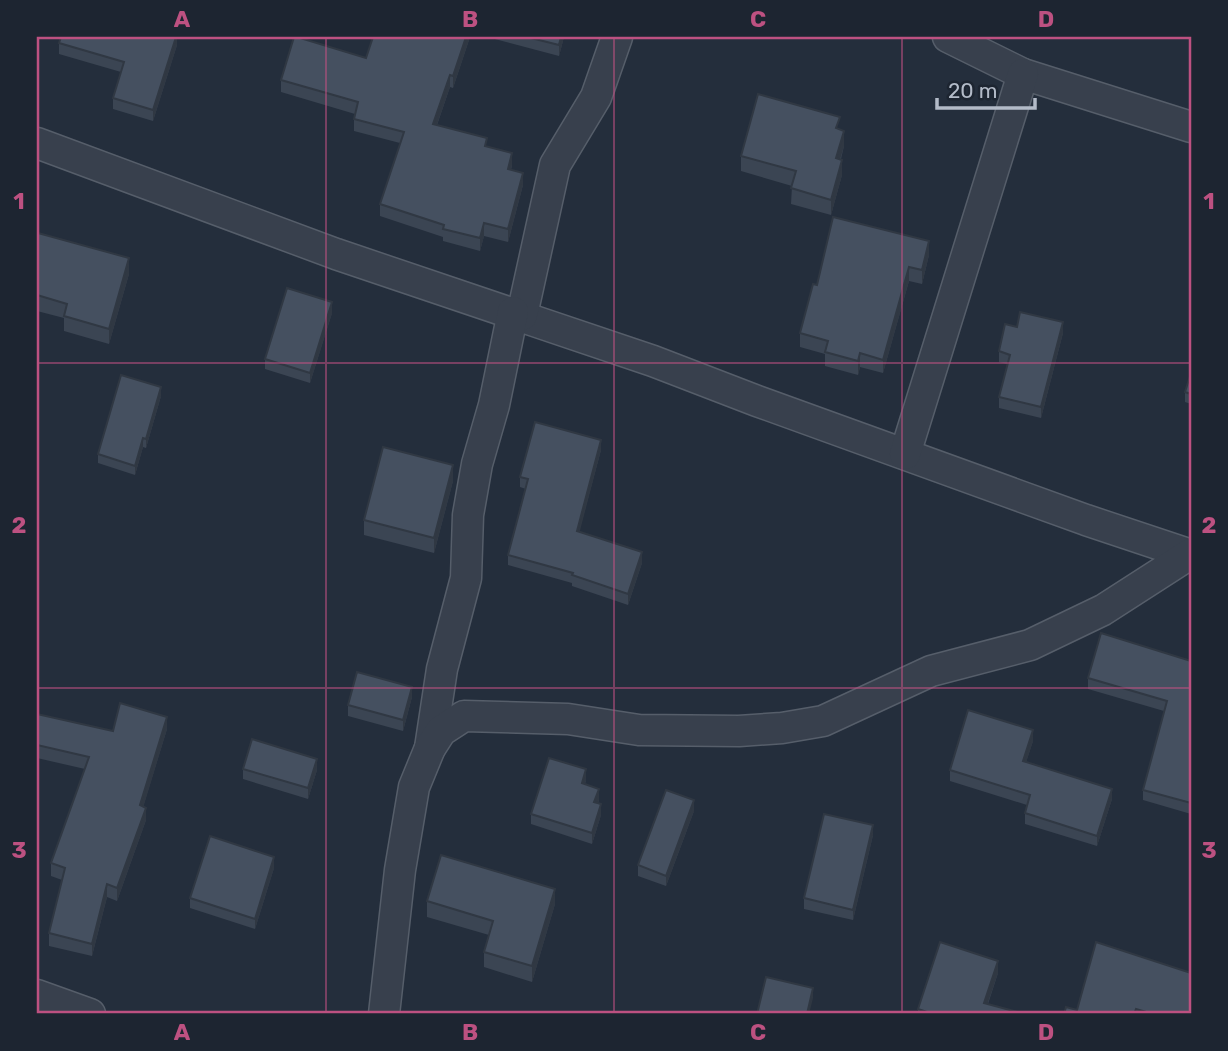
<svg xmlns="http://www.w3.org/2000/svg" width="1228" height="1051" viewBox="0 0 1228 1051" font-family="Rubik,sans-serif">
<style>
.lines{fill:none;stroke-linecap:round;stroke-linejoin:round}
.street-casing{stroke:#565e6a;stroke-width:33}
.street{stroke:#38404d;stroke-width:30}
.wall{fill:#3b4553}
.shaded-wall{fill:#303843}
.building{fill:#455060;stroke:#303843;stroke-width:2}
.grid{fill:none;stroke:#bd5181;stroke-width:2;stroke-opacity:0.55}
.neatline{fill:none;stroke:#bd5181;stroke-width:2.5}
.grid-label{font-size:23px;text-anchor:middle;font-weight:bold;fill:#bd5181}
</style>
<rect width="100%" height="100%" fill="#242e3c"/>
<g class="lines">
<g class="street-casing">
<g id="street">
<path d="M 948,37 L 1023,74 L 1191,127"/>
<path d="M 37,143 L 336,254 L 653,361 L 757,401 L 1086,520 L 1191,555"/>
<path d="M 522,315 L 555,165 L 596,97 L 617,37"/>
<path d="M 905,454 L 1023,74"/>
<path d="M 430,748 L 442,669 L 466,578 L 468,515 L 477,464 L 494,405 L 513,312"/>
<path d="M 37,995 L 90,1014"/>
<path d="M 384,1014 L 400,870 L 414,787 L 430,748 L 441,731 L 464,716 L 568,719 L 639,730 L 739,731 L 782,728 L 823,721 L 931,671 L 1030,645 L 1103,610 L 1190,554"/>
</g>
</g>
<use href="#street" class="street"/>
</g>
<g class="wall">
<path d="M 177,37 L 177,45 L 153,121 L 113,109 L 113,98 L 121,72 L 59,54 L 59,43 Z"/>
<path d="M 373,37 L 470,37 L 453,88 L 450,87 L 437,125 L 487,147 L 512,165 L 511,170 L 523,185 L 508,242 L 484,236 L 480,251 L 443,241 L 443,237 L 380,216 L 380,204 L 400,143 L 354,131 L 354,119 L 355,114 L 281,92 L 281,80 L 366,58 Z"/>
<path d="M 491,37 L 564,37 L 559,56 L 491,38 Z"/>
<path d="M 840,129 L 844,146 L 841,159 L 842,175 L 831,215 L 791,204 L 792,186 L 741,171 L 741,156 Z"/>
<path d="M 37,240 L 129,274 L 109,344 L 64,331 L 64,318 L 37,311 Z"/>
<path d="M 929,255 L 922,284 L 909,281 L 883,373 L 860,367 L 858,375 L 825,366 L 825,354 L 800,347 L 800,333 Z"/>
<path d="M 332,313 L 310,383 L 265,369 L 265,359 Z"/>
<path d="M 1017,327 L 1063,333 L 1041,418 L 999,408 L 999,397 L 1007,364 L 999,362 L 999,351 Z"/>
<path d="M 1191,373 L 1191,404 L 1185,402 L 1185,392 Z"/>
<path d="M 161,396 L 146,448 L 143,447 L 135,475 L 98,463 L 98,454 Z"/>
<path d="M 601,450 L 579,532 L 642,563 L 628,605 L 572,586 L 572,583 L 508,565 L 508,555 L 526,489 L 520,487 L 520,477 Z"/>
<path d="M 453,481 L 434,553 L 364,535 L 364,520 Z"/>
<path d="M 1191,661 L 1191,814 L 1143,800 L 1143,790 L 1164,711 L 1088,689 L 1088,678 Z"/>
<path d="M 412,697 L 403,731 L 348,716 L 348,705 Z"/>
<path d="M 37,714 L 113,731 L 167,729 L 143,807 L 146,820 L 117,901 L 107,897 L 92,956 L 49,946 L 49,933 L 62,880 L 51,876 L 51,863 L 85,769 L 37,758 Z"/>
<path d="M 1033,741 L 1026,762 L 1112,799 L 1097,846 L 1025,824 L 1025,813 L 1027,805 L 950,781 L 950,770 Z"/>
<path d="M 243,769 L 317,770 L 308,799 L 243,779 Z"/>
<path d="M 586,780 L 585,784 L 599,800 L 598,803 L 601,815 L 592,844 L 531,824 L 531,814 Z"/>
<path d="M 694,811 L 666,886 L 638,876 L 638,865 Z"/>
<path d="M 873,835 L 853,920 L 804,909 L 804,898 Z"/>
<path d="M 274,868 L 255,929 L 190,908 L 190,898 Z"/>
<path d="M 427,901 L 555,904 L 532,982 L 484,967 L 484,952 L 489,935 L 427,917 Z"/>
<path d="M 998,973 L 988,1004 L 1025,1014 L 918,1014 L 918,1009 Z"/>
<path d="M 1191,973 L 1191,1014 L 1064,1014 L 1077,1010 Z"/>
</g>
<g class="shaded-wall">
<path d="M 176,37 L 177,37 L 177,45 L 153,121 L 153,110 Z"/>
<path d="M 466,37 L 470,37 L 453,88 L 453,76 Z"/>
<path d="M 561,37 L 564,37 L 559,56 L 559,45 Z"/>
<path d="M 450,75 L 450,87 L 433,136 L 433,124 Z"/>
<path d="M 844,131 L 844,146 L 836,173 L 836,158 Z"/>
<path d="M 512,153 L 512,165 L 508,181 L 508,169 Z"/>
<path d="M 842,160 L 842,175 L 831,215 L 831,200 Z"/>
<path d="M 523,173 L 523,185 L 508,242 L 508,229 Z"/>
<path d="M 484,223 L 484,236 L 480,251 L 480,238 Z"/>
<path d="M 929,241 L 929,255 L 922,284 L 922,270 Z"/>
<path d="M 129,258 L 129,274 L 109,344 L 109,329 Z"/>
<path d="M 909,267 L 909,281 L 883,373 L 883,360 Z"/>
<path d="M 332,302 L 332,313 L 310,383 L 310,373 Z"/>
<path d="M 1063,322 L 1063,333 L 1041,418 L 1041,407 Z"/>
<path d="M 860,353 L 860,367 L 858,375 L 858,361 Z"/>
<path d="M 161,387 L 161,396 L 146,448 L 146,439 Z"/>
<path d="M 143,438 L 143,447 L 135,475 L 135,466 Z"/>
<path d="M 601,440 L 601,450 L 577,542 L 577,531 Z"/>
<path d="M 453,465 L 453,481 L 434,553 L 434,538 Z"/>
<path d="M 642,552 L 642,563 L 628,605 L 628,594 Z"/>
<path d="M 412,687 L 412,697 L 403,731 L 403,720 Z"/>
<path d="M 167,717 L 167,729 L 140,818 L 140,805 Z"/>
<path d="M 1033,730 L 1033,741 L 1023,772 L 1023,761 Z"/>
<path d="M 317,759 L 317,770 L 308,799 L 308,788 Z"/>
<path d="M 586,769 L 586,780 L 582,794 L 582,783 Z"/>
<path d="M 599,789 L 599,800 L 594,813 L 594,802 Z"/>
<path d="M 1112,789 L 1112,799 L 1097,846 L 1097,836 Z"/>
<path d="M 694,800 L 694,811 L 666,886 L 666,876 Z"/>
<path d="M 601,804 L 601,815 L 592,844 L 592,833 Z"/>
<path d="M 146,808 L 146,820 L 117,901 L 117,888 Z"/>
<path d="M 873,825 L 873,835 L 853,920 L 853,910 Z"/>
<path d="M 274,857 L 274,868 L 255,929 L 255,919 Z"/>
<path d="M 107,884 L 107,897 L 92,956 L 92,944 Z"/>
<path d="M 555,889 L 555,904 L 532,982 L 532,966 Z"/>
<path d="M 998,961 L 998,973 L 984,1014 L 984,1003 Z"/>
<path d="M 813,988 L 813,998 L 809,1014 L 807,1014 Z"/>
</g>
<g class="building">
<path d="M 61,37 L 176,37 L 153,110 L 113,98 L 124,62 L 59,43 Z"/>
<path d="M 294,37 L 297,37 L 366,58 L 373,37 L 466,37 L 453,76 L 450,75 L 433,124 L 487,138 L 485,146 L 512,153 L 508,169 L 523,173 L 508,229 L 484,223 L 480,238 L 443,229 L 444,225 L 380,204 L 404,132 L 354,119 L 358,102 L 281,80 Z"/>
<path d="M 527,37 L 561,37 L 559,45 Z"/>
<path d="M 758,94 L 840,117 L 836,128 L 844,131 L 836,158 L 842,160 L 831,200 L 791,188 L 796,171 L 741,156 Z"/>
<path d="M 833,217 L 929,241 L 922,270 L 909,267 L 883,360 L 860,353 L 858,361 L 825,352 L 828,341 L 800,333 L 813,284 L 817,285 Z"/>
<path d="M 38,233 L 129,258 L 109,329 L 64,316 L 67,304 L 37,295 L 37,240 Z"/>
<path d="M 287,288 L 332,302 L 310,373 L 265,359 Z"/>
<path d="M 1020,312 L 1063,322 L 1041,407 L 999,397 L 1010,355 L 999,351 L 1005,324 L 1017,327 Z"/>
<path d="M 1191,373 L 1191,394 L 1185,392 Z"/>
<path d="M 121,375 L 161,387 L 146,439 L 143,438 L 135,466 L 98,454 Z"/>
<path d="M 535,422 L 601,440 L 577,531 L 642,552 L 628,594 L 572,575 L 573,573 L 508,555 L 528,479 L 520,477 Z"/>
<path d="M 383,447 L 453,465 L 434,538 L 364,520 Z"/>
<path d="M 1101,633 L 1191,661 L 1191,803 L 1143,790 L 1167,701 L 1088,678 Z"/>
<path d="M 357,672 L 412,687 L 403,720 L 348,705 Z"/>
<path d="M 120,703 L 167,717 L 140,805 L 146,808 L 117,888 L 107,884 L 92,944 L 49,933 L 65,868 L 51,863 L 89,757 L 37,745 L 37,714 L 113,731 Z"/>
<path d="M 968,710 L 1033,730 L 1023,761 L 1112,789 L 1097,836 L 1025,813 L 1030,795 L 950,770 Z"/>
<path d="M 252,739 L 317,759 L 308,788 L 243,769 Z"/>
<path d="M 549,758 L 586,769 L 582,783 L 599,789 L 594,802 L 601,804 L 592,833 L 531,814 Z"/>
<path d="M 666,790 L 694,800 L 666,876 L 638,865 Z"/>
<path d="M 824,814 L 873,825 L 853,910 L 804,898 Z"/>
<path d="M 210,836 L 274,857 L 255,919 L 190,898 Z"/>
<path d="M 441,855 L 555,889 L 532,966 L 484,952 L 493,921 L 427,901 Z"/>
<path d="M 940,942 L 998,961 L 984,1003 L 1025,1014 L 933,1014 L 918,1009 Z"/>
<path d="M 1096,942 L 1191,973 L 1191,1014 L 1153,1014 L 1136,1009 L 1134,1014 L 1064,1014 L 1066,1007 L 1077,1010 Z"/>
<path d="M 766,977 L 813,988 L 807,1014 L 757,1014 Z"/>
</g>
<path class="grid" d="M 326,37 L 326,1014M 614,37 L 614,1014M 902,37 L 902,1014M 37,363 L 1191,363M 37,688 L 1191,688"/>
<rect width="1228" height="1051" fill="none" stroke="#1d2531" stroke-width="77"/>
<path d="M937 98v10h98v-10" fill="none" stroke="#b3bbc8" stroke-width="3.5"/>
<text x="948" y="98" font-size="21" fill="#b3bbc8" stroke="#1d2531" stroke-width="5" paint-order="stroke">20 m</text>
<rect x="38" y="38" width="1152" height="974" class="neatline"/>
<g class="grid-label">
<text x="182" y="27">A</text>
<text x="470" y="27">B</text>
<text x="758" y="27">C</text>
<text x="1046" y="27">D</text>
<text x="19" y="209">1</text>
<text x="1209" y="209">1</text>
<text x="19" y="533">2</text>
<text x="1209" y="533">2</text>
<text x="19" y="858">3</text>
<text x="1209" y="858">3</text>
<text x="182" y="1040">A</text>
<text x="470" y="1040">B</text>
<text x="758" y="1040">C</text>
<text x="1046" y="1040">D</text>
</g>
</svg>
